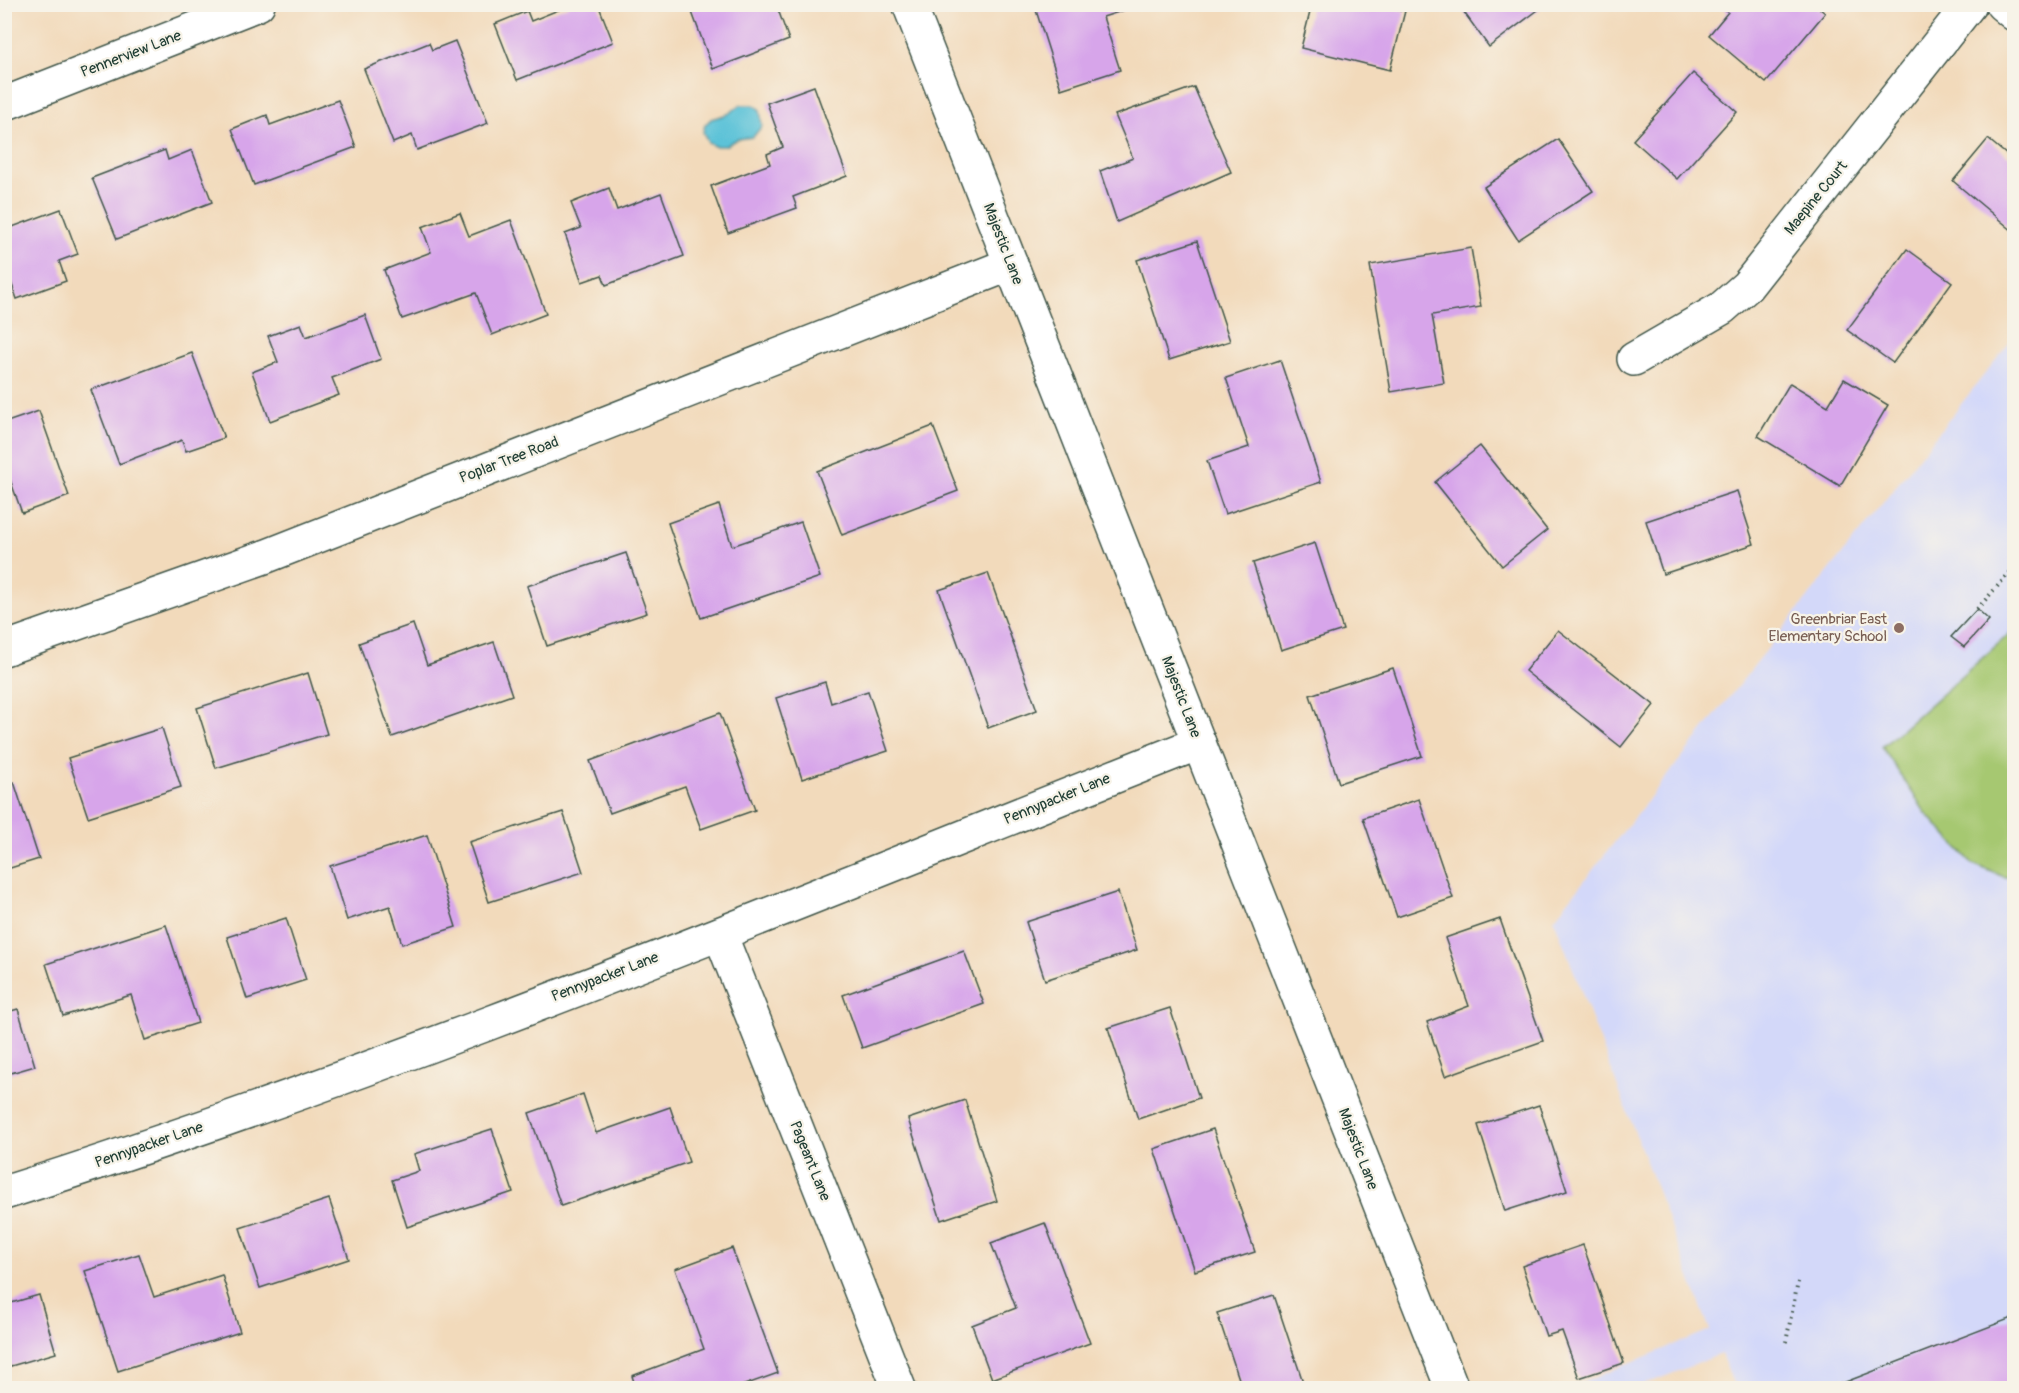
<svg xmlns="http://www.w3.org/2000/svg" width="2019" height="1393" viewBox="0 0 2019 1393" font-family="Pangolin,sans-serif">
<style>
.built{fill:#d3d8f9}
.green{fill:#a6c871;stroke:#628252;stroke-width:1.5}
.water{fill:#5bc2d8;stroke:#3d8086;stroke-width:1.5}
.building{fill:#d7a5ea}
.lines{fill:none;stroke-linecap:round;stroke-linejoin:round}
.minor-casing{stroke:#3f5548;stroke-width:36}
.tertiary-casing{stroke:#3f5548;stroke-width:36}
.path{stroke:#3f5548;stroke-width:4;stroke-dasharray:1.5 4.5;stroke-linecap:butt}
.minor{stroke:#fff;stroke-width:33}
.tertiary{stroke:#fff;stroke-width:33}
.education-dot{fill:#8d6e63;stroke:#f7f3e8;stroke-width:2}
.labels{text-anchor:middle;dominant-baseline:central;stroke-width:4.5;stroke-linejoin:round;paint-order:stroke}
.street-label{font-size:15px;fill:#1f3d34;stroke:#f7f3e8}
.education-label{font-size:15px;fill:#785e54;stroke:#f7f3e8;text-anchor:end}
</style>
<rect width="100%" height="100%" fill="#f7f3e8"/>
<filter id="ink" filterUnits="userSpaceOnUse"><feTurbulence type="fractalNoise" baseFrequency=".0167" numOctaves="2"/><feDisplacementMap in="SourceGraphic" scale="12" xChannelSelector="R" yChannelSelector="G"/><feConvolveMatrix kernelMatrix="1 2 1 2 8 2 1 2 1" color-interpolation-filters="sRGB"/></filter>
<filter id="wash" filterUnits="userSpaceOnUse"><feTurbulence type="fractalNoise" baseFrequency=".008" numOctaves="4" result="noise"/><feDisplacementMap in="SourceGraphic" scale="24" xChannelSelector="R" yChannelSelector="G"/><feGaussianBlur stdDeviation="1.35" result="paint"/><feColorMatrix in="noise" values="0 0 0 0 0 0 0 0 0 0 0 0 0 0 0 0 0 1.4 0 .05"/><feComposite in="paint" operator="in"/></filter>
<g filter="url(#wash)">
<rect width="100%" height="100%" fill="#f2dabb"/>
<path class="built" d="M 2014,337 L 2014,1388 L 1735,1388 L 1721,1354 L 1636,1388 L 1569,1388 L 1710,1330 L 1554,919 Z"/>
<path class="green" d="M 2014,630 L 2014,879 L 2002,876 L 1973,864 L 1925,812 L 1882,747 Z"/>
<path class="water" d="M 741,105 L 754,105 L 760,110 L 762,126 L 753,137 L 737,139 L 725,146 L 714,146 L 708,143 L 703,132 L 705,125 L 711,119 L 728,114 Z"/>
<g id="blocks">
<g class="building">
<path d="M 573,4 L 598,4 L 613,42 L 517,80 L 495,24 L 527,11 L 531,21 Z"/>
<path d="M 689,4 L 776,4 L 789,40 L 713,69 Z"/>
<path d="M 1034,4 L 1130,4 L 1131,8 L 1103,17 L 1120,70 L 1061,89 Z"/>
<path d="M 1312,4 L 1378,4 L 1405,11 L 1390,70 L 1301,48 Z"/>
<path d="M 1458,4 L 1546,4 L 1489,47 Z"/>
<path d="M 1719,4 L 1814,4 L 1825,13 L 1766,83 L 1709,35 L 1728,12 Z"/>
<path d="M 455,41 L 488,123 L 417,150 L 412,135 L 393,143 L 364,69 L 429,43 L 432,50 Z"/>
<path d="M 1693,73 L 1737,112 L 1677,179 L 1633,140 Z"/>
<path d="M 814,86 L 847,176 L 793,197 L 797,208 L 728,233 L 711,186 L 770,164 L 767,154 L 783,147 L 767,103 Z"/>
<path d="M 1194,87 L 1231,172 L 1117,222 L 1100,171 L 1133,158 L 1115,115 Z"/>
<path d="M 338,100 L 356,147 L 254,185 L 232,129 L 267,115 L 270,125 Z"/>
<path d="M 1558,139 L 1593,191 L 1518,240 L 1484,187 Z"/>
<path d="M 1988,139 L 2014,161 L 2014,232 L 1953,181 Z"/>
<path d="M 165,150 L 168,160 L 192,150 L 212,202 L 117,239 L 92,178 Z"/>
<path d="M 609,188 L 617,210 L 661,193 L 684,256 L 606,285 L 602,275 L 582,282 L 565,234 L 581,228 L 571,203 Z"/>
<path d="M 61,209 L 78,254 L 59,261 L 66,281 L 17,299 L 10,279 L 4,281 L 4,230 Z"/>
<path d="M 460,213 L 469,236 L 511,220 L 546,314 L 492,335 L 476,293 L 402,319 L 384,270 L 431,252 L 422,227 Z"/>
<path d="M 1197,241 L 1230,341 L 1169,360 L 1137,260 Z"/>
<path d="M 1471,248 L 1481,307 L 1432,315 L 1444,383 L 1391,392 L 1370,265 Z"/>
<path d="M 1907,249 L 1952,282 L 1893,363 L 1847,330 Z"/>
<path d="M 365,315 L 381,359 L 332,378 L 339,395 L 270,421 L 252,372 L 278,362 L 268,336 L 301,324 L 306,337 Z"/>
<path d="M 192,353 L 224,438 L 186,451 L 182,440 L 119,464 L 91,390 Z"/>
<path d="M 1280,360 L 1321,482 L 1225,514 L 1207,461 L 1249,447 L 1226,378 Z"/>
<path d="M 1844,379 L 1888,405 L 1840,486 L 1758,436 L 1790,383 L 1828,406 Z"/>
<path d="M 39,411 L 69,496 L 22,513 L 7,471 L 4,472 L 4,423 Z"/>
<path d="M 933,426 L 958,491 L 842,535 L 817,471 Z"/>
<path d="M 1480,446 L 1547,530 L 1502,566 L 1435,482 Z"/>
<path d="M 1737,491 L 1754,544 L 1663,574 L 1646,521 Z"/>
<path d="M 719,505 L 732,546 L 801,522 L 820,577 L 701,618 L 668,523 Z"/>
<path d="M 1315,543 L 1343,630 L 1281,650 L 1253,563 Z"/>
<path d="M 626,553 L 647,613 L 547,646 L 527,586 Z"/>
<path d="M 988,573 L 1037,710 L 988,728 L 939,590 Z"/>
<path d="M 1977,609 L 1989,620 L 1964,647 L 1951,637 Z"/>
<path d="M 413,624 L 427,665 L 494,642 L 512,695 L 392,737 L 359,643 Z"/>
<path d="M 1558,630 L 1654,705 L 1621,747 L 1525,671 Z"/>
<path d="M 1393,668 L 1422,756 L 1339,783 L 1310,695 Z"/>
<path d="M 308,673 L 327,734 L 216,768 L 197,708 Z"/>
<path d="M 825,682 L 831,703 L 868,691 L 888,751 L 802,779 L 776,698 Z"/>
<path d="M 720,713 L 755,810 L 701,829 L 685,786 L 610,813 L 590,761 Z"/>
<path d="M 162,728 L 181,787 L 88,817 L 68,758 Z"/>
<path d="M 14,782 L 39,859 L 4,870 L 4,785 Z"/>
<path d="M 1419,799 L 1453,898 L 1397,917 L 1363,818 Z"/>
<path d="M 563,812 L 583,872 L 489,902 L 469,842 Z"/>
<path d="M 427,835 L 456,927 L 402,944 L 390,906 L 347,920 L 330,866 Z"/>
<path d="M 1118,892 L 1137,950 L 1045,980 L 1026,922 Z"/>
<path d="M 286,918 L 306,980 L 247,999 L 227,937 Z"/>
<path d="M 1500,919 L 1543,1041 L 1445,1076 L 1427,1022 L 1469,1006 L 1445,938 Z"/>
<path d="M 166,925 L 198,1023 L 145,1040 L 131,995 L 63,1016 L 46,964 Z"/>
<path d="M 964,951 L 984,1004 L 862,1048 L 843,995 Z"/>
<path d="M 1170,1008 L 1199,1098 L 1138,1119 L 1108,1028 Z"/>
<path d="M 18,1009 L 35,1066 L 4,1075 L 4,1013 Z"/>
<path d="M 583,1094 L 596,1133 L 670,1107 L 689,1162 L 561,1206 L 529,1113 Z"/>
<path d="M 965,1100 L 997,1201 L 941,1220 L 908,1119 Z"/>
<path d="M 1539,1105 L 1567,1191 L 1505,1211 L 1478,1125 Z"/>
<path d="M 492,1129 L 513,1192 L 407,1227 L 392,1180 L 419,1171 L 414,1154 Z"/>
<path d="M 1213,1129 L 1255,1252 L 1195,1271 L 1154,1149 Z"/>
<path d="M 329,1199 L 349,1259 L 260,1288 L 240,1228 Z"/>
<path d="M 1045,1223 L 1090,1343 L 992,1379 L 972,1325 L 1016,1308 L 991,1243 Z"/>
<path d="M 1583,1245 L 1624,1363 L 1579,1378 L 1562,1331 L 1546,1336 L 1522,1266 Z"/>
<path d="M 732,1248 L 778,1373 L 736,1388 L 636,1388 L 632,1376 L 704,1349 L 675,1269 Z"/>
<path d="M 139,1254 L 154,1297 L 222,1275 L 240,1332 L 118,1371 L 85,1271 Z"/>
<path d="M 39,1295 L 56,1353 L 4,1368 L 4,1305 Z"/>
<path d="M 1274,1295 L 1305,1388 L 1242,1388 L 1217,1313 Z"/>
<path d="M 2014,1317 L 2014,1388 L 1830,1388 Z"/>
</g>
</g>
</g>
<g filter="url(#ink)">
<use href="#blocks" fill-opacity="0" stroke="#3f5548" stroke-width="1.5"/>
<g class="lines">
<g class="minor-casing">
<g id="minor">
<path d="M 2002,4 L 2014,14"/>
<path d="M 4,104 L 258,4"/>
<path d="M 1634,359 L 1722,308 L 1747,286 L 1970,4"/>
<path d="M 720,934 L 899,1388"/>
<path d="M 4,1193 C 410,1065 804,899 1199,743"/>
</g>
</g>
<g class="tertiary-casing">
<g id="tertiary">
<path d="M 909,4 L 1452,1388"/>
<path d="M 4,649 L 267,556 L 1011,264"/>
</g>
</g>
<g class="path">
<path d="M 1977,609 L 2014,568"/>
<path d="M 1786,1342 L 1798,1282"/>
</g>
<use href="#minor" class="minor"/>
<use href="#tertiary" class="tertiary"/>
</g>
</g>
<circle class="education-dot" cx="1899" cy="628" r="6"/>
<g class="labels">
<g class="street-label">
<text transform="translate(131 54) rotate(-21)">Pennerview Lane</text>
<text transform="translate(1816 198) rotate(-51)">Maepine Court</text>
<text transform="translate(1003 244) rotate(69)">Majestic Lane</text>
<text transform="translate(509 460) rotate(-21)">Poplar Tree Road</text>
<text transform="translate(1181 697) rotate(69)">Majestic Lane</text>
<text transform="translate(1057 799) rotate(-22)">Pennypacker Lane</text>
<text transform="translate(605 977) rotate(-21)">Pennypacker Lane</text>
<text transform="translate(149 1145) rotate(-19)">Pennypacker Lane</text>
<text transform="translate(1358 1149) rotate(69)">Majestic Lane</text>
<text transform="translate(810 1161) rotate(68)">Pageant Lane</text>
</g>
<g class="education-label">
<text x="1887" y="619">Greenbriar East<tspan x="1887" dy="17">Elementary School</tspan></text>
</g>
</g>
<rect width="2019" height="1393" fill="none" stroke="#f7f3e8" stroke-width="24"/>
</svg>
